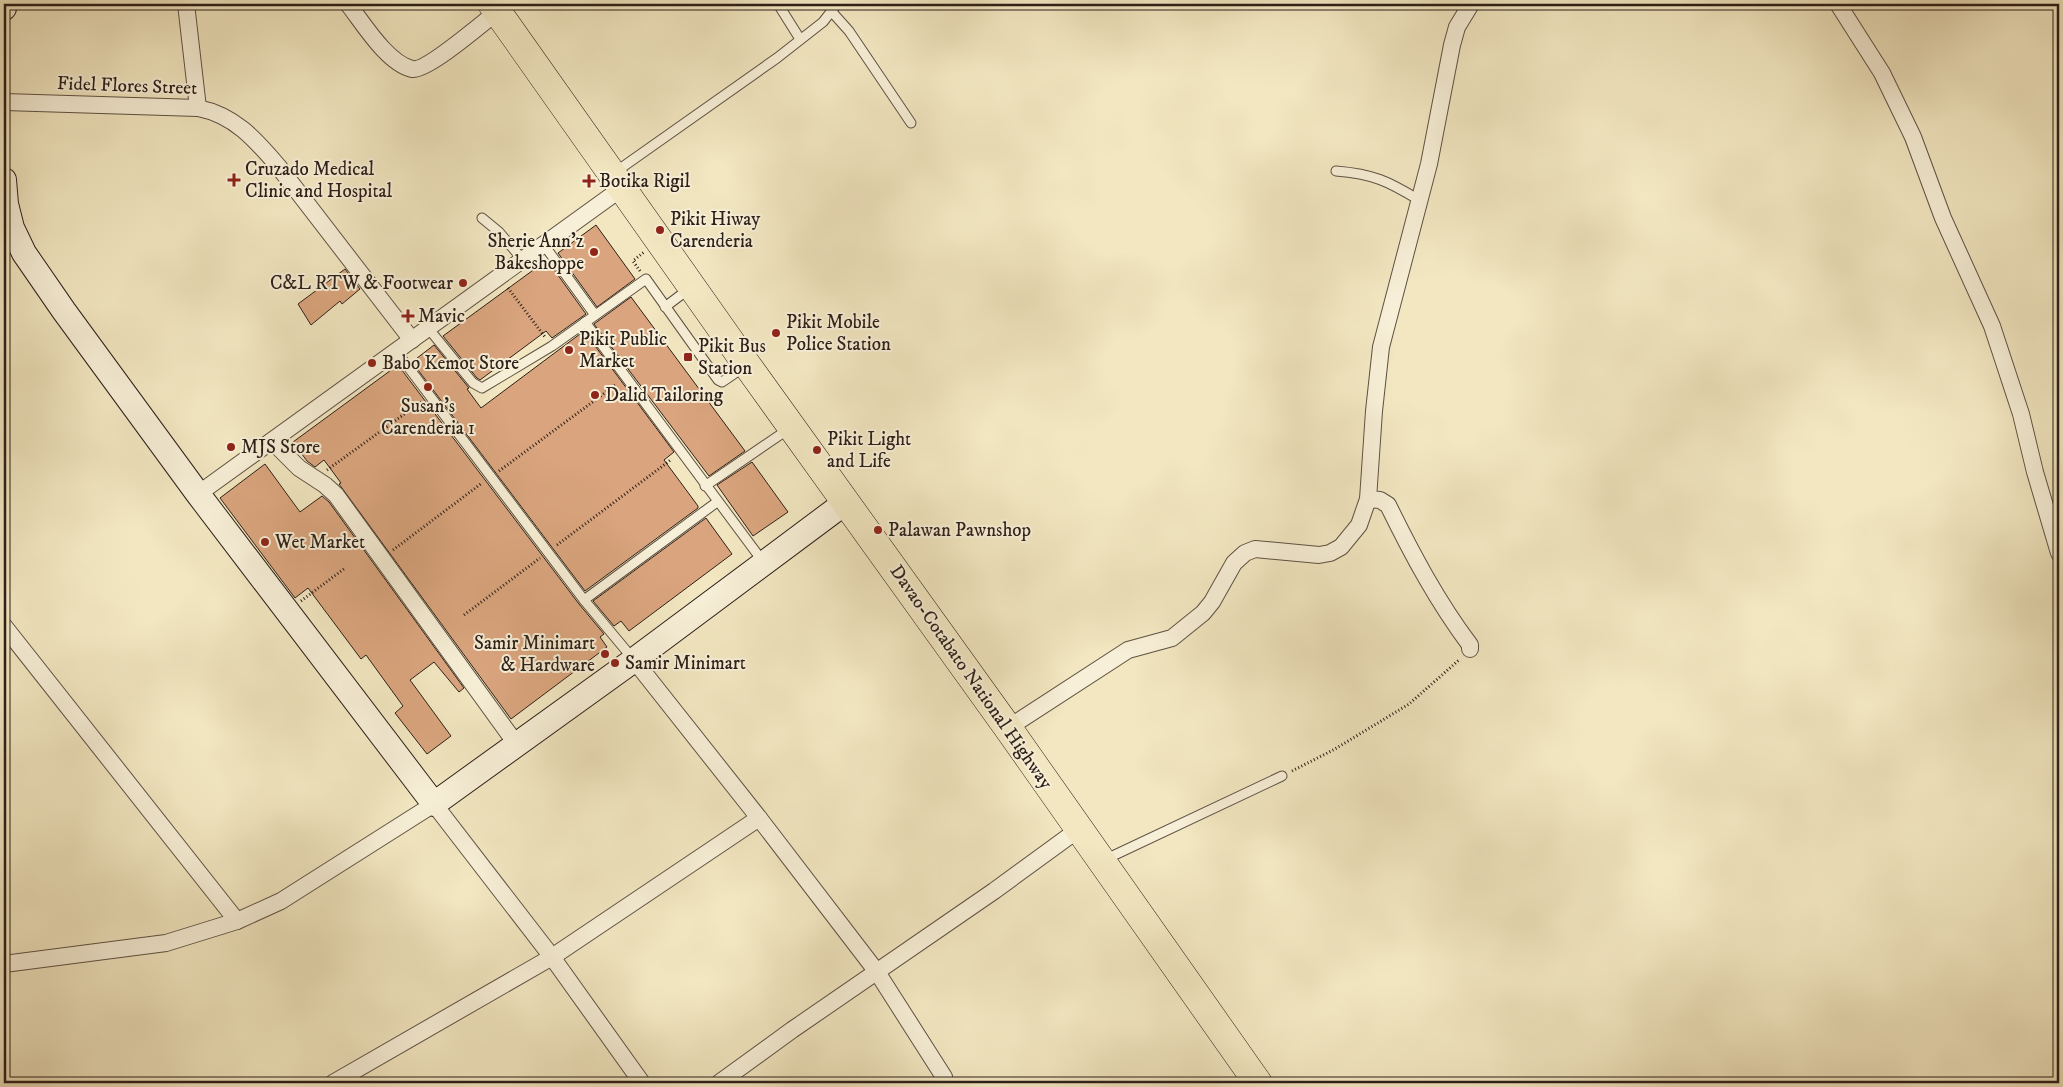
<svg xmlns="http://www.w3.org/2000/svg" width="2063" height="1087" viewBox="0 0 2063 1087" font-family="'IM FELL DW Pica',serif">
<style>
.building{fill:#daa57e;stroke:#2c1f19}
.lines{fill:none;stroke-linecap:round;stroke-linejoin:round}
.lane-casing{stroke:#5e5143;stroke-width:11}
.street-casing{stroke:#5e5143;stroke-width:18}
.secondary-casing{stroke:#2c1f19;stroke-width:26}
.highway-casing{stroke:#2c1f19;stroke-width:29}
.path{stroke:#2c1f19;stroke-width:3;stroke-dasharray:1 2.5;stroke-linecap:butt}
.lane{stroke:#f7efd7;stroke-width:9}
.street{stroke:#f7efd7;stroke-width:16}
.secondary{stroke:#f7efd7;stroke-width:24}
.highway{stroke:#f2e7c1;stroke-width:28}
.poi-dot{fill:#8f2418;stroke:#f7efd7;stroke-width:2}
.labels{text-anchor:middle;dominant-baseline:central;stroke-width:4;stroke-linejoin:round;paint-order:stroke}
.street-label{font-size:19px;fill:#2c1f19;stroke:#f7efd7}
.poi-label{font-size:19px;fill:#2c1f19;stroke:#f7efd7;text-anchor:start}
</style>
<rect width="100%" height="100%" fill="#f2e7c1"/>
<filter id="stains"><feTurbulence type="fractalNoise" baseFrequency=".004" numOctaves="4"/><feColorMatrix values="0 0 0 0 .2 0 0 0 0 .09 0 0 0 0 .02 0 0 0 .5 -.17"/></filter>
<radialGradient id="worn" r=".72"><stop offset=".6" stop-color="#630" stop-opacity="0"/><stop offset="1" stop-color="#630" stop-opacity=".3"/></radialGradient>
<g class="building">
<path d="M 596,225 L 635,279 L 597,307 L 558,253 Z"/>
<path d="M 547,260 L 586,314 L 552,338 L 546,331 L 480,380 L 477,378 L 443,336 Z"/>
<path d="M 345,269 L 360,289 L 342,304 L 340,301 L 311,325 L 298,304 Z"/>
<path d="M 631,297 L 745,451 L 709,476 L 594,324 Z"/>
<path d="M 584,331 L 674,452 L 664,460 L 698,506 L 698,508 L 585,591 L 412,362 L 434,345 L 469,388 L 467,389 L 481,408 Z"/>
<path d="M 398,365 L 579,604 L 604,634 L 600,637 L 607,647 L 511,719 L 339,484 L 341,483 L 324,460 L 315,467 L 307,461 L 293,442 Z"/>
<path d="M 752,462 L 788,512 L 753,536 L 717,485 Z"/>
<path d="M 265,464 L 300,512 L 322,496 L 329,502 L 464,688 L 459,692 L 434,662 L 410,680 L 451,736 L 427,754 L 395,713 L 403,706 L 366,655 L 361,659 L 308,588 L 295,598 L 220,498 Z"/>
<path d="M 706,518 L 732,554 L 629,631 L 621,621 L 614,626 L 593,601 Z"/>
</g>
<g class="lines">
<g class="lane-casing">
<g id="lane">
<path d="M 778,4 L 800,39"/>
<path d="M 832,12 L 849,31 L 911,123"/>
<path d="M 1336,171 C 1373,174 1388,181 1419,200"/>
<path d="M 614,173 L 777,58 L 823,22 L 837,4"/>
<path d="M 482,218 L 499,232 L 523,260"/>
<path d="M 544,245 L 595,315"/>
<path d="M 665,307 L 690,288"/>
<path d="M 585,322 L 764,563"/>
<path d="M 428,328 L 473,383 L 482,388 L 552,346 L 646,279 L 718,380 L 722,382 L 744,367"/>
<path d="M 396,351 L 584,600 L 634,660"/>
<path d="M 705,486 L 790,428"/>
<path d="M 584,600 L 717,502"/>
<path d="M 1104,860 L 1282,776"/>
</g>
</g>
<g class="street-casing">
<g id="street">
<path d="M 186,4 L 198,108"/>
<path d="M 348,4 C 363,23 387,63 412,69 C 426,72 484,22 498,11"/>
<path d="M 1838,4 L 1882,73 L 1913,137 L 1943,218 L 1992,326 L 2021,414 L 2035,472 L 2059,553"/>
<path d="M 4,102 L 198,108 C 234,115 255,139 278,166 L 412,340"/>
<path d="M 272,441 L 299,468 L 325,485 L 336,495 L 517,745"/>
<path d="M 198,494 L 622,188"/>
<path d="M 1368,499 L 1380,500 L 1388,505 C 1412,554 1437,601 1470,645 L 1470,649"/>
<path d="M 4,626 L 237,921"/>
<path d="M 634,660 L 759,818 L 877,972 L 944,1077"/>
<path d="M 1008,728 L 1128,650 L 1172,638 L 1203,613 L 1212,602 L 1234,563 L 1245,553 L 1255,549 L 1319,555 L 1330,553 L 1341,547 L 1359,525 L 1368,499 L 1374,411 L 1381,347 L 1429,164 L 1452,45 L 1457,27 L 1471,4"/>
<path d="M 4,964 L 166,943 L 237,921 L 281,901 L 434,804 L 552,957 L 642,1083"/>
<path d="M 333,1083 L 552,957 L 759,818"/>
<path d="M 719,1083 L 792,1030 L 994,891 L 1079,829"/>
</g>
</g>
<g class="secondary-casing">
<g id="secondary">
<path d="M 4,8 L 4,4"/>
<path d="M 4,180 L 6,204 L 12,228 L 24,253 L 64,311 L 198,494 L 434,804 L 634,660 L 846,502"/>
</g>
</g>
<g class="highway-casing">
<path id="highway" d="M 492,4 L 747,365 L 1008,728 L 1258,1083"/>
</g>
<g class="path">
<path d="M 640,271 L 633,261 L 644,252"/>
<path d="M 508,288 L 545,337"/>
<path d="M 327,470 L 421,402"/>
<path d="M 499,471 L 617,384"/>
<path d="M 557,545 L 672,459"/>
<path d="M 393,550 L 482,483"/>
<path d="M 301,601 L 345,568"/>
<path d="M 464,615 L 540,558"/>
<path d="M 1292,771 L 1335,749 L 1409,704 L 1459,660"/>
</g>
<use href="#lane" class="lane"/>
<use href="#street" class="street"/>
<use href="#secondary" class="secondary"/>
<use href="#highway" class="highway"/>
</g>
<g class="poi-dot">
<path d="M231.5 172.5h5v5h5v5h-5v5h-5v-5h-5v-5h5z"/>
<path d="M586.5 173.5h5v5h5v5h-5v5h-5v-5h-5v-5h5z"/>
<circle cx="660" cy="230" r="5"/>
<circle cx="594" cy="252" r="5"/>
<circle cx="463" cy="283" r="5"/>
<path d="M405.5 308.5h5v5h5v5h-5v5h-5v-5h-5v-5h5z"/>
<circle cx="776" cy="333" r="5"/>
<circle cx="569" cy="350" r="5"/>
<rect x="683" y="352" width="10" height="10" rx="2.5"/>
<circle cx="372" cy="363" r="5"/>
<circle cx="428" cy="387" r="5"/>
<circle cx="595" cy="395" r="5"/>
<circle cx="231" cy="447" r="5"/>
<circle cx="817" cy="450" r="5"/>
<circle cx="878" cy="530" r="5"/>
<circle cx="265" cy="542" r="5"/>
<circle cx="605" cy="654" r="5"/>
<circle cx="615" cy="663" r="5"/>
</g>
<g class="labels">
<g class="street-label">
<text transform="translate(127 86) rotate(2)">Fidel Flores Street</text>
<text transform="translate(971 677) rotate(55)">Davao-Cotabato National Highway</text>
</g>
<g class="poi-label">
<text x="245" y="169">Cruzado Medical<tspan x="245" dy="22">Clinic and Hospital</tspan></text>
<text x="599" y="181">Botika Rigil</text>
<text x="670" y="219">Pikit Hiway<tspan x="670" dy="22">Carenderia</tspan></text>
<text x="584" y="241" text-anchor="end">Sherie Ann'z<tspan x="584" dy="22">Bakeshoppe</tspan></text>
<text x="453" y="283" text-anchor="end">C&amp;L RTW &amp; Footwear</text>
<text x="418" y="316">Mavic</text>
<text x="786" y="322">Pikit Mobile<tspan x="786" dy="22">Police Station</tspan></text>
<text x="579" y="339">Pikit Public<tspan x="579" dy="22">Market</tspan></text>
<text x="698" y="346">Pikit Bus<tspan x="698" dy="22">Station</tspan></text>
<text x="382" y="363">Babo Kemot Store</text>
<text x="605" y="395">Dalid Tailoring</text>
<text x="428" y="406" text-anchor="middle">Susan's<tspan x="428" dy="22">Carenderia 1</tspan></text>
<text x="827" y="439">Pikit Light<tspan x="827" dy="22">and Life</tspan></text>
<text x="241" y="447">MJS Store</text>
<text x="888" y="530">Palawan Pawnshop</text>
<text x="275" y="542">Wet Market</text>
<text x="595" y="643" text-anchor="end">Samir Minimart<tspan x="595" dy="22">&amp; Hardware</tspan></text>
<text x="625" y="663">Samir Minimart</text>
</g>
</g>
<rect width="2063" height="1087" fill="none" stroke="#f2e7c1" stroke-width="20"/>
<rect x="5" y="5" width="2053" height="1077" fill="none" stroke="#2c1f19" stroke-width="2.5"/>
<rect x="10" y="10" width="2043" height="1067" fill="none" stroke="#2c1f19"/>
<rect width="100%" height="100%" filter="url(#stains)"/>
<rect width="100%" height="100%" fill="url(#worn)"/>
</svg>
